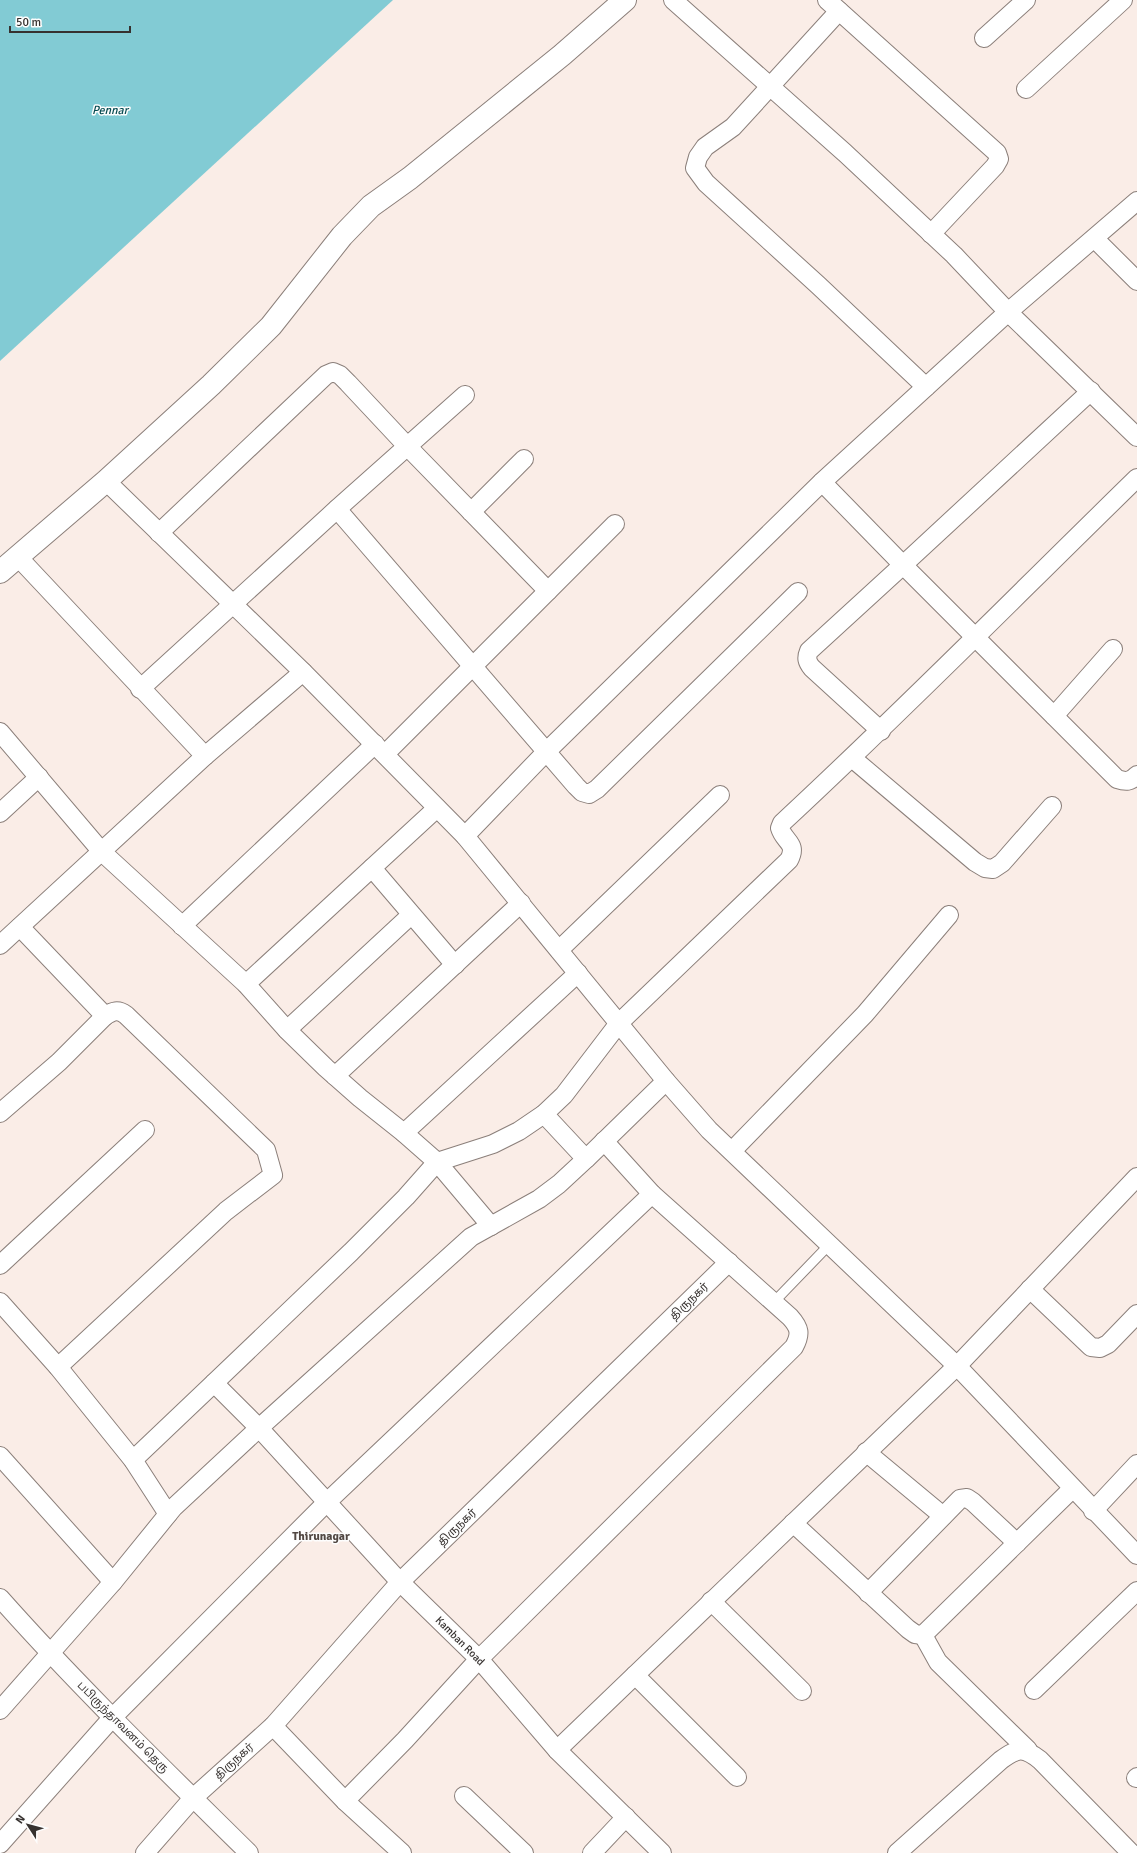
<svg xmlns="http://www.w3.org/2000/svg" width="1137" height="1853" viewBox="0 0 1137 1853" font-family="Signika,'Noto Sans Tamil',sans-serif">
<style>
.water{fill:#82cbd4}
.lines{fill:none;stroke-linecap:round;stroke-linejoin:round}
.lane-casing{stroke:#8b7f7a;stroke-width:11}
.street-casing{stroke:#8b7f7a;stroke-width:20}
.secondary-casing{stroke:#8b7f7a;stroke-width:24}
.lane{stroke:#fff;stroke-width:9}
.street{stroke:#fff;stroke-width:18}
.secondary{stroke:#fff;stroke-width:22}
.labels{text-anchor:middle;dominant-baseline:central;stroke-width:3;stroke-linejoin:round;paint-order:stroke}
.street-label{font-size:11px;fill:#36312f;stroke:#fdfdfd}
.water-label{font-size:12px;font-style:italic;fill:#064b51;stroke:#fdfdfd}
.neighbourhood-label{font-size:12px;font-weight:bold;fill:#524843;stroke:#fdfdfd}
</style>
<rect width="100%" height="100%" fill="#faede7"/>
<path class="water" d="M 0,0 L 393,0 L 0,361 Z"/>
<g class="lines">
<g class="lane-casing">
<path id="lane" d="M 773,1303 L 829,1245"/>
</g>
<g class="street-casing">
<g id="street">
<path d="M 673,0 L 845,153 L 954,255 L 1008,312 L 1137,437"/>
<path d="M 827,0 L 997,153 L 999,159 L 995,166 L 931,234"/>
<path d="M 839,11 L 733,127 L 705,147 L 698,157 L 695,168 L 706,183 L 818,285 L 926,387"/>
<path d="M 984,38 L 1026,0"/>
<path d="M 1026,89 L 1123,0"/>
<path d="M 1095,239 L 1137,281"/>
<path d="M 1091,391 L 903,565 L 1054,716 L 1113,649"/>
<path d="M 106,481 L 303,672 L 465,836 L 666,1081 L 709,1130 L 957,1366 L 1137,1555"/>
<path d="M 822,482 L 903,565 L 809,651 C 806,658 807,662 812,668 L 881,731"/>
<path d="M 337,509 L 576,786 L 582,792 L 589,794 L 597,789 L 798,592"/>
<path d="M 471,512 L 524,459"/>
<path d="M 159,533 L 326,375 L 333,372 L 340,375 L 348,383 L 407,446 L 548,591"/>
<path d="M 18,557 L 205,756"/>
<path d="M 140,689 L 337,509 L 465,395"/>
<path d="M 1054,716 L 1117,779 C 1126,782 1130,782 1137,775"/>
<path d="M 0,732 L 102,852 L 246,984 L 287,1030 L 326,1068 L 360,1098 L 404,1133 L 437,1162 L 491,1226"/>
<path d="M 385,754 L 615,524"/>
<path d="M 852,758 L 975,862 L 985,868 L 993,869 L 1002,863 L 1052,806"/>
<path d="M 0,813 L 39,777"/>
<path d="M 465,836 L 547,751 L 822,482 L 1008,312 L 1137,201"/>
<path d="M 372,868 L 455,965"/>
<path d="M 182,926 L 375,744"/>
<path d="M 20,927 L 105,1016 C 113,1011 118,1009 126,1015 L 266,1150 L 273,1175 L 226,1211 L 58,1367"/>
<path d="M 0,945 L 205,756 L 303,672"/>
<path d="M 559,950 L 720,795"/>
<path d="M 246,984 L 437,808"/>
<path d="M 287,1030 L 411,915"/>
<path d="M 335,1076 L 521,903"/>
<path d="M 0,1113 L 59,1062 L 105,1016"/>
<path d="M 544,1114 L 586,1159 L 666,1081"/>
<path d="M 404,1133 L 578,973"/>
<path d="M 732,1151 L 865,1014 L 949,915"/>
<path d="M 0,1265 L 145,1130"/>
<path d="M 1030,1289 L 1091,1347 L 1100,1348 L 1108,1344 L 1137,1314"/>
<path d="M 0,1302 L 58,1367 L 133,1460 L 168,1514"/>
<path d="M 866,1452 L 943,1516"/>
<path d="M 0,1456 L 113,1582"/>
<path d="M 133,1460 L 214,1383"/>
<path d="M 1093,1511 L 1137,1464"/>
<path d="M 793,1523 L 908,1629 L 915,1634 L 923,1635 L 1072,1489"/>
<path d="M 868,1593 L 960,1499 L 967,1498 L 973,1502 L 1017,1543"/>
<path d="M 0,1598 C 79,1687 164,1769 249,1853"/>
<path d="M 711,1601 L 802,1691"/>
<path d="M 923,1635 L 938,1662 L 1028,1750"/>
<path d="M 635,1675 L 737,1777"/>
<path d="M 1034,1690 L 1137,1591"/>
<path d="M 0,1710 L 113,1582 L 173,1508 L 259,1428 L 471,1237 L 539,1199 L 559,1184 L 586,1159"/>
<path d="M 273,1726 L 345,1801 L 402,1853"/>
<path d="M 557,1750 L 957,1366 L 1137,1177"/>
<path d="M 1136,1778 L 1137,1777"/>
<path d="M 464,1796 L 524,1853"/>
<path d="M 345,1801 L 405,1740 L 479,1659 L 794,1347 C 801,1334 800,1328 790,1317 L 652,1194 L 604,1141"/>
<path d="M 0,1844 L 112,1718 L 326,1503 L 652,1194"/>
<path d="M 145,1853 L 193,1798 L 273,1726 L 400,1582 L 729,1262"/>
<path d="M 592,1853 L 626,1817"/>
<path d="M 662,1853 L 557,1750 L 479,1659 L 400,1582 L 259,1428 L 214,1383 L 351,1252 L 406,1197 L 437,1162 L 493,1144 L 519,1131 L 544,1114 L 564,1095 L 619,1023 L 789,860 C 798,843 784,842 780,828 L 782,823 C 903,711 1019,593 1137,478"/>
<path d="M 897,1853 L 1001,1760 C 1018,1748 1023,1747 1040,1760 L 1131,1853"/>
</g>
</g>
<g class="secondary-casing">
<path id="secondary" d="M 0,572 L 106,481 L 211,385 L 271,326 L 342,236 L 371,206 L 410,178 L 562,55 L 625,0"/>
</g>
<use href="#lane" class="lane"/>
<use href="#street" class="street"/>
<use href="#secondary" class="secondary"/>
</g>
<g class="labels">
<g class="street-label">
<text transform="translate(689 1301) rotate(-44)">திருநகர்</text>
<text transform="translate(457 1527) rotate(-44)">திருநகர்</text>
<text transform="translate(460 1641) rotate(45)">Kamban Road</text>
<text transform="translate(123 1727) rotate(45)">பபிருந்தாவனம் தெரு</text>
<text transform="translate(234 1761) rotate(-42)">திருநகர்</text>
</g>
<g class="water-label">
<text x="110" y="110">Pennar</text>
</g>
<g class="neighbourhood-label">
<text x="321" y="1536">Thirunagar</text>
</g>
</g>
<g transform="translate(28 1825) rotate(306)" stroke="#fdfdfd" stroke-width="3" paint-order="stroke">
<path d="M0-3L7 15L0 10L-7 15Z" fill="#36312f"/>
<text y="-6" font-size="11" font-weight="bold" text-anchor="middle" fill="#36312f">N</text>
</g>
<path d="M10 26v6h120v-6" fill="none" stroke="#36312f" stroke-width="2"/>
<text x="16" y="26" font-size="12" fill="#36312f" stroke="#fdfdfd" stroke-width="3" paint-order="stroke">50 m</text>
</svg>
